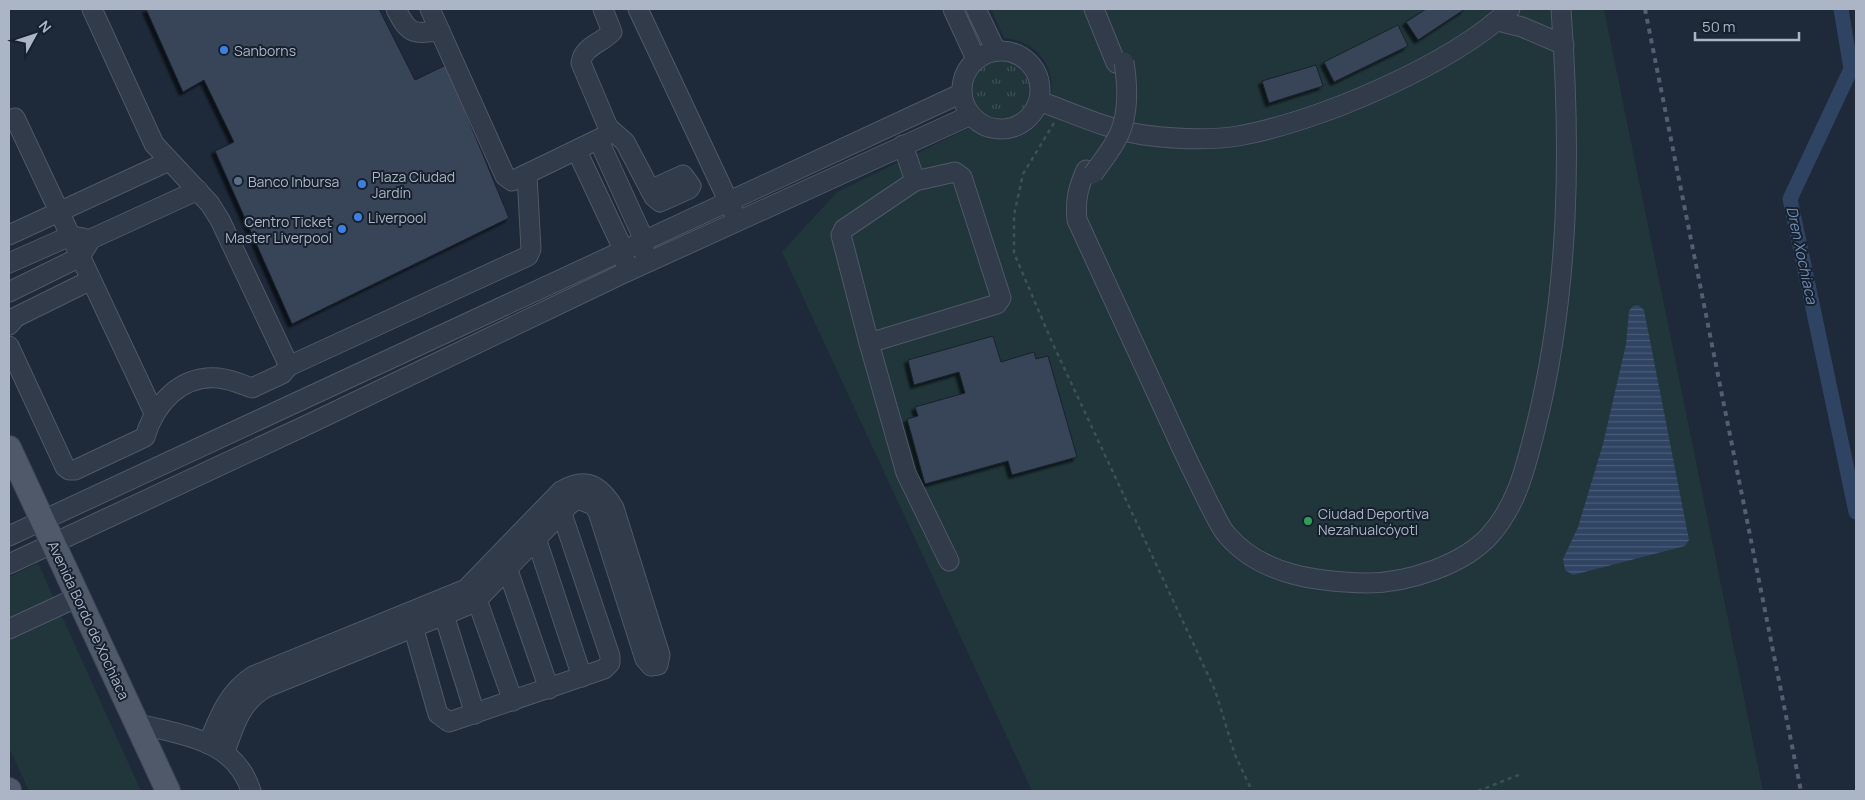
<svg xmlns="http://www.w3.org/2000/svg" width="1865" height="800" viewBox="0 0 1865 800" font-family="Manrope,sans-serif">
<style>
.grass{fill:url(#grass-tufts)}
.pitch{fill:#20363a}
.water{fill:url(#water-rules)}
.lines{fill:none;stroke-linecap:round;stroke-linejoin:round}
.canal{stroke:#2f4362;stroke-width:15}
.building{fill:#394559;stroke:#19222f;filter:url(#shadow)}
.minor-casing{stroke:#4f5867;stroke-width:21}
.major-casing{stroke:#3b4452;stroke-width:26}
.path{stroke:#3a5254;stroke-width:2.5;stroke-dasharray:4 4;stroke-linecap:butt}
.minor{stroke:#313b49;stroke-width:19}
.major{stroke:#4f5969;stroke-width:24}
.rail{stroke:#535e71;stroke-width:4;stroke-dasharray:5 5;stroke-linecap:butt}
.minor-bridge-casing{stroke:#4f5867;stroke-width:21;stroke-linecap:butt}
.minor-bridge{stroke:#313b49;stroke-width:19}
.shop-dot{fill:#3f7fe0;stroke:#17202d;stroke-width:2}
.service-dot{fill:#5c6f8a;stroke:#17202d;stroke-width:2}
.leisure-dot{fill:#2e9e5b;stroke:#17202d;stroke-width:2}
.labels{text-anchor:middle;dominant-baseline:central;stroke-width:4;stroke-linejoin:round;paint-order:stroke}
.poi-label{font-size:14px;fill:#abb5c6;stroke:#17202d;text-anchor:start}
.street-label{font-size:14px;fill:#abb5c6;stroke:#17202d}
.water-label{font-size:15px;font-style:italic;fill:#708bb2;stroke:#17202d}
</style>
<defs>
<pattern id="grass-tufts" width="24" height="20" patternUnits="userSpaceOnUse" patternTransform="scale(1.25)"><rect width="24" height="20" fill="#20363a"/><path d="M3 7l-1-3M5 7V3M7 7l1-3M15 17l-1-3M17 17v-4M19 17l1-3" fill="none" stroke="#3e5155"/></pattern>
<pattern id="water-rules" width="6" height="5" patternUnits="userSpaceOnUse" patternTransform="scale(1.25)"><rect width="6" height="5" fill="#2f4362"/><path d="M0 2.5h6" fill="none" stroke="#4a5c77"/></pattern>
<filter id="shadow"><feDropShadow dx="-3.5" dy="3.5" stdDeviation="1" flood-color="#0009"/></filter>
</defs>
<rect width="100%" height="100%" fill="#1e2939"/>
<circle class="grass" cx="1001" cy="89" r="30"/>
<g class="pitch">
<path d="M 991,9 L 1604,9 L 1763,791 L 1032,791 L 782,252 L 837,192 L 969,128 C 1051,177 1088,47 1004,38 Z"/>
<path d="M 38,563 L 141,791 L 29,791 L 9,748 L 9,577 Z"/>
</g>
<path class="water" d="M 1638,305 L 1644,310 L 1689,540 L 1685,546 L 1573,575 L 1565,570 L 1563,559 L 1578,527 L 1603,444 L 1626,344 L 1629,311 L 1633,306 Z"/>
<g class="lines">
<path class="canal" d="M 1841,9 L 1851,69 L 1790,199 L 1856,512"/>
</g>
<g class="building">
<path d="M 146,9 L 379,9 L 415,80 L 446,65 L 509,218 L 292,324 L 215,151 L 234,142 L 204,80 L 183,92 Z"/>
<path d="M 1426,9 L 1465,9 L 1418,40 L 1406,22 Z"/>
<path d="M 1398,25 L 1408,46 L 1334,82 L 1324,62 Z"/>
<path d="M 1316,65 L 1323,86 L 1269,103 L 1262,81 Z"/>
<path d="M 993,336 L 1001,362 L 1034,352 L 1036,359 L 1048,356 L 1077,457 L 1012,475 L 1008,461 L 925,484 L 907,419 L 918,416 L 915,407 L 965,393 L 959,372 L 914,385 L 908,360 Z"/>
</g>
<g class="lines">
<g class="minor-casing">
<g id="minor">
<path d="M 92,9 L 154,144 L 210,204 L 220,220 L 289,366"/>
<path d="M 396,9 C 409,35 413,34 440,31"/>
<path d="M 430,9 L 505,176 L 512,181 L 607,135 L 608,127 L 581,63 C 583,46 602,43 612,32 L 603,9"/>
<path d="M 638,9 L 733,211"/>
<path d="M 953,9 L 976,59"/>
<path d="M 976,9 L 996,51"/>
<path d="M 1094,9 L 1116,63"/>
<path d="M 1498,21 L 1522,27 L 1564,45"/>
<circle cx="1001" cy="90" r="39"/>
<path d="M 1039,101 C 1073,113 1108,130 1144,135 C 1175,139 1207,141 1238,136 C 1318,122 1451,65 1510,9"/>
<path d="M 15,118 L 154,413"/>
<path d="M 608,127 L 625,142 L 654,197 L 660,202 L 689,189 L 691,186 L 683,175 L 650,190"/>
<path d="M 599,141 L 644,240 L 644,252"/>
<path d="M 903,145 L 915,181 L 955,172 L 962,177 L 1001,298 L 997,304 L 869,343 L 906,473 L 949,561"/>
<path d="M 577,151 L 623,249 L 625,262"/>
<path d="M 1086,170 C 1078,188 1075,200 1077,220 C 1110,291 1143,363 1176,435 C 1186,458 1198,481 1209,504 C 1215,514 1219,526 1227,535 C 1261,575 1317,582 1367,583 C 1407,583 1464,565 1491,534 C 1518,503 1526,465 1536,426 C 1570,290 1571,148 1561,9"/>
<path d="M 9,235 L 169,161"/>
<path d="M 9,263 L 70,236 L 83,238"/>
<path d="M 9,292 L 80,257 L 91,239 L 198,190"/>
<path d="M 9,325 L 16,317 L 91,280"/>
<path d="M 869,343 L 841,235 L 844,229 L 915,181"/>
<path d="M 9,346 L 65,467 L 69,470 L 75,470 L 145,437 C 155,404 180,375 218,378 C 230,379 241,384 252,388 L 282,374 L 289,366 L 528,256 L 531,249 L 527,175"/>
<path d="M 533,529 L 582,677"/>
<path d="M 9,536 L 962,93"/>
<path d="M 504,559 L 549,689"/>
<path d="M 9,564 L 309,424 L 622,274 L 971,115"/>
<path d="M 477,600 L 513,701"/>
<path d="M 444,615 L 475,714"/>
<path d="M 410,616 L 438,714 L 449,722 L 604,669 L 610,663 L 610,656 L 558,502"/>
<path d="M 9,629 L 78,597"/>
<path d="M 136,723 C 183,736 235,739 251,791"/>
<path d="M 208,744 C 219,717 228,692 253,676 L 466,589 L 561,491 C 586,476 600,485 614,508 L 660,655 L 658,665 L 651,666 L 645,659 L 598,512 L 593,505 L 578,499 L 570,504 L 477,600 L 466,606 L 265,688 C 240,703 234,726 225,752"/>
</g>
</g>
<g class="major-casing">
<g id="major">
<path d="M 9,448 L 168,791"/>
<path d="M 9,790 L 9,791"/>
</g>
</g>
<g class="path">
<path d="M 1054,123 L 1023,174 L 1014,215 L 1014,253 L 1052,342 L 1215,690 L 1235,755 L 1252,791"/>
<path d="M 1478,791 L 1521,774"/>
</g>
<use href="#minor" class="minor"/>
<use href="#major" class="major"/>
<path class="rail" d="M 1645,9 L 1801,791"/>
<g class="minor-bridge-casing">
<path id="minor-bridge" d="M 1093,174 C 1100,164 1109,153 1115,142 C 1129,120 1128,87 1124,62"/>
</g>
<use href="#minor-bridge" class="minor-bridge"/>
</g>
<g class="shop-dot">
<circle cx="224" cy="50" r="5"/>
<circle cx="362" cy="184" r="5"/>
<circle cx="358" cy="217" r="5"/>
<circle cx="342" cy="229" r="5"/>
</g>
<circle class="service-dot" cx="238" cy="181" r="5"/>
<circle class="leisure-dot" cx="1308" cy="521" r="5"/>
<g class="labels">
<g class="poi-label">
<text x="234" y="50">Sanborns</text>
<text x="372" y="176">Plaza Ciudad<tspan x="372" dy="16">Jardín</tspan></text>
<text x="248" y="181">Banco Inbursa</text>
<text x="368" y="217">Liverpool</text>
<text x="332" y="221" text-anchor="end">Centro Ticket<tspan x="332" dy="16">Master Liverpool</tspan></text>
<text x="1318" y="513">Ciudad Deportiva<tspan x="1318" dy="16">Nezahualcóyotl</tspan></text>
</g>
<g class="street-label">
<text transform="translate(89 620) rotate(65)">Avenida Bordo de Xochiaca</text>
</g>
<g class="water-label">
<text transform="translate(1802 255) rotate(78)">Dren Xochiaca</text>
</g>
</g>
<rect width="1865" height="800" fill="none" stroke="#abb5c6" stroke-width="20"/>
<g transform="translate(35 35) rotate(50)" stroke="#17202d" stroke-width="4" paint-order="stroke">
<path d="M0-4L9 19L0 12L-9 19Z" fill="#abb5c6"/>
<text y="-8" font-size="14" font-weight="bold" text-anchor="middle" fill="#abb5c6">N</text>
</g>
<path d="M1695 32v8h104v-8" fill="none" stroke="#abb5c6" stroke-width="2.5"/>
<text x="1702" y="32" font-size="15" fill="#abb5c6" stroke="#17202d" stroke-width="4" paint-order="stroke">50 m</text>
</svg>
